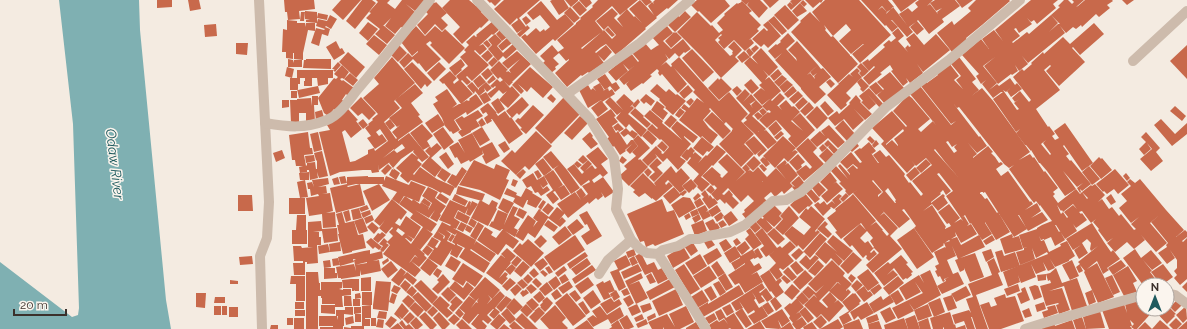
<svg xmlns="http://www.w3.org/2000/svg" width="1187" height="329" viewBox="0 0 1187 329" font-family="Raleway,sans-serif">
<style>
.water{fill:#7fb0b2}
.building{fill:#c8694b;fill-rule:evenodd}
.lines{fill:none;stroke-linecap:round;stroke-linejoin:round}
.minor{stroke:#cdbbac;stroke-width:10}
.labels{text-anchor:middle;dominant-baseline:central;stroke-width:3;stroke-linejoin:round;paint-order:stroke}
.water-label{font-size:14px;font-style:italic;fill:#1f5a5e;stroke:#fbf5ee}
</style>
<rect width="100%" height="100%" fill="#f4ebe1"/>
<path class="water" d="M 59,0 L 139,0 L 140,30 L 166,300 L 171,329 L 0,329 L 0,262 L 72,317 L 78,315 L 79,308 L 73,124 Z"/>
<g class="building">
<path d="M 157,0 L 172,0 L 172,7 L 157,8 Z"/>
<path d="M 188,0 L 199,0 L 201,9 L 190,11 Z"/>
<path d="M 284,0 L 314,0 L 315,9 L 299,11 L 300,19 L 288,20 L 287,12 L 285,12 Z"/>
<path d="M 341,0 L 361,0 L 343,20 L 332,10 Z"/>
<path d="M 362,0 L 372,0 L 376,3 L 355,29 L 346,21 Z"/>
<path d="M 376,0 L 390,0 L 387,3 L 395,9 L 402,0 L 425,0 L 415,11 L 406,4 L 415,12 L 403,28 L 401,27 L 395,34 L 385,26 L 391,18 L 384,25 L 383,25 L 395,35 L 387,44 L 375,34 L 380,29 L 366,18 L 371,13 L 369,12 L 378,2 Z"/>
<path d="M 450,0 L 469,0 L 476,6 L 476,5 L 482,11 L 481,12 L 489,20 L 481,28 L 480,27 L 462,44 L 453,34 L 460,27 L 442,8 Z"/>
<path d="M 487,0 L 501,0 L 495,6 L 491,2 L 490,3 Z"/>
<path d="M 504,0 L 540,0 L 519,18 L 526,27 L 527,25 L 530,28 L 520,37 L 517,34 L 523,29 L 517,33 L 511,25 L 518,20 L 517,18 L 510,25 L 494,9 Z"/>
<path d="M 552,0 L 564,0 L 569,8 L 559,15 L 550,1 Z"/>
<path d="M 565,0 L 578,0 L 578,1 L 571,7 Z"/>
<path d="M 579,0 L 590,0 L 592,3 L 586,8 Z"/>
<path d="M 598,0 L 638,0 L 627,9 L 621,1 L 627,9 L 620,15 L 612,6 L 595,21 L 603,31 L 581,48 L 582,49 L 604,30 L 612,39 L 616,35 L 608,26 L 604,30 L 596,21 L 612,8 L 618,14 L 614,18 L 623,27 L 617,19 L 627,9 L 634,17 L 635,16 L 642,23 L 629,9 L 640,0 L 654,15 L 648,6 L 652,2 L 654,4 L 653,2 L 655,0 L 678,0 L 668,9 L 667,8 L 656,17 L 657,18 L 645,28 L 646,29 L 616,55 L 606,44 L 601,47 L 595,52 L 596,53 L 606,45 L 612,52 L 604,61 L 598,55 L 604,63 L 589,73 L 588,72 L 582,76 L 581,75 L 567,87 L 555,73 L 569,60 L 569,59 L 566,61 L 559,53 L 553,58 L 559,64 L 555,67 L 556,69 L 551,73 L 543,63 L 545,61 L 540,56 L 552,45 L 558,52 L 564,48 L 557,40 L 576,24 L 576,23 L 581,19 L 580,18 L 593,7 L 592,6 Z"/>
<path d="M 641,0 L 650,0 L 652,2 L 646,6 Z"/>
<path d="M 697,0 L 725,0 L 730,6 L 711,23 L 699,11 L 698,12 L 691,5 Z"/>
<path d="M 741,0 L 760,0 L 768,8 L 759,18 L 747,5 L 749,2 L 746,5 Z"/>
<path d="M 763,0 L 779,0 L 770,8 Z"/>
<path d="M 792,0 L 802,0 L 791,10 L 787,5 L 790,2 L 793,5 L 790,1 Z"/>
<path d="M 803,0 L 807,4 L 804,7 L 800,3 Z"/>
<path d="M 805,0 L 823,0 L 821,3 L 820,2 L 813,8 Z"/>
<path d="M 825,0 L 859,0 L 891,35 L 860,63 L 852,54 L 864,44 L 863,44 L 851,54 L 839,41 L 851,30 L 846,24 L 833,36 L 824,25 L 826,29 L 825,30 L 831,37 L 833,36 L 850,55 L 850,56 L 851,56 L 858,64 L 838,83 L 791,32 L 801,22 L 800,21 L 810,12 L 820,22 L 812,12 Z"/>
<path d="M 861,0 L 888,0 L 894,7 L 887,12 L 882,6 L 878,10 L 882,7 L 887,12 L 886,14 L 893,7 L 907,25 L 899,14 L 908,8 L 912,12 L 918,7 L 915,3 L 919,0 L 933,0 L 927,6 L 930,4 L 938,14 L 937,12 L 942,8 L 936,11 L 930,3 L 935,0 L 955,0 L 960,6 L 942,19 L 944,22 L 929,34 L 918,20 L 917,21 L 924,29 L 917,35 L 910,27 L 916,22 L 909,27 L 913,32 L 907,37 L 892,20 L 891,20 L 898,27 L 892,32 L 886,25 L 885,26 Z"/>
<path d="M 892,0 L 917,0 L 901,12 Z"/>
<path d="M 956,0 L 973,0 L 962,8 Z"/>
<path d="M 976,0 L 1009,0 L 1010,1 L 982,25 L 966,38 L 967,40 L 952,52 L 937,33 L 952,21 L 954,25 L 971,11 L 968,8 Z"/>
<path d="M 1031,0 L 1058,0 L 1053,4 L 1056,8 L 1037,24 L 1034,20 L 1031,22 L 1027,18 L 1032,24 L 1019,33 L 1016,28 L 1014,29 L 1020,36 L 1012,42 L 1013,43 L 1027,32 L 1029,34 L 1051,15 L 1058,23 L 1049,32 L 1058,24 L 1060,24 L 1051,15 L 1060,7 L 1058,6 L 1064,0 L 1068,0 L 1072,4 L 1074,2 L 1072,0 L 1084,0 L 1076,7 L 1078,6 L 1088,18 L 1078,6 L 1085,0 L 1112,0 L 1113,1 L 1107,5 L 1110,8 L 1099,17 L 1096,14 L 1082,27 L 1081,25 L 1076,29 L 1073,27 L 1066,33 L 1060,26 L 1065,33 L 1028,63 L 1022,56 L 1028,64 L 1019,71 L 1015,65 L 1018,71 L 1012,75 L 1011,74 L 998,84 L 984,66 L 995,57 L 983,66 L 997,83 L 989,90 L 997,84 L 999,86 L 1010,78 L 1015,85 L 1017,83 L 1022,89 L 1011,97 L 1007,91 L 1012,87 L 1006,92 L 1003,90 L 1017,110 L 1019,109 L 1014,103 L 1019,99 L 1015,102 L 1012,98 L 1020,91 L 1029,102 L 1031,100 L 1013,77 L 1022,69 L 1024,71 L 1025,70 L 1032,64 L 1031,63 L 1043,52 L 1044,54 L 1063,37 L 1070,44 L 1094,23 L 1104,34 L 1080,55 L 1073,47 L 1072,48 L 1085,62 L 1059,86 L 1046,71 L 1051,66 L 1050,65 L 1044,70 L 1060,90 L 1036,109 L 1048,127 L 1049,126 L 1055,134 L 1052,136 L 1055,140 L 1059,138 L 1054,131 L 1065,123 L 1093,163 L 1082,171 L 1064,145 L 1063,146 L 1069,154 L 1066,156 L 1070,161 L 1071,160 L 1091,184 L 1082,191 L 1080,189 L 1081,192 L 1080,193 L 1077,188 L 1083,183 L 1077,187 L 1063,171 L 1076,189 L 1065,196 L 1047,171 L 1040,163 L 1039,163 L 1031,150 L 1031,151 L 1026,145 L 1025,145 L 1016,133 L 1020,129 L 1016,132 L 993,99 L 1003,92 L 1001,92 L 993,98 L 982,84 L 986,80 L 981,84 L 976,76 L 979,74 L 962,55 L 981,39 L 989,49 L 982,39 L 994,30 L 1003,41 L 995,30 ZM 1046,140 L 1043,143 L 1051,154 L 1050,155 L 1041,144 Z"/>
<path d="M 1122,0 L 1134,0 L 1127,5 Z"/>
<path d="M 541,1 L 557,20 L 565,14 L 574,24 L 555,41 L 553,39 L 536,54 L 521,37 L 525,34 L 527,36 L 536,28 L 540,32 L 544,29 L 545,31 L 550,27 L 540,15 L 533,20 L 527,13 Z"/>
<path d="M 579,1 L 587,10 L 580,16 L 572,7 Z"/>
<path d="M 742,1 L 752,11 L 749,13 L 761,25 L 757,29 L 759,31 L 749,40 L 751,39 L 754,43 L 745,51 L 734,40 L 724,49 L 718,42 L 720,40 L 718,38 L 722,35 L 721,34 L 715,40 L 730,56 L 733,54 L 732,53 L 733,51 L 728,47 L 734,41 L 742,50 L 735,57 L 739,61 L 721,78 L 702,57 L 677,32 L 697,12 L 711,26 L 712,25 L 719,33 L 723,30 L 717,23 L 725,15 L 724,14 L 737,3 L 738,4 L 739,3 L 740,3 Z"/>
<path d="M 433,2 L 435,3 L 436,2 L 447,13 L 441,18 L 448,25 L 442,31 L 435,24 L 425,35 L 417,25 L 428,14 L 426,12 Z"/>
<path d="M 800,3 L 807,11 L 797,17 L 792,11 Z"/>
<path d="M 785,5 L 799,20 L 788,30 L 774,15 Z"/>
<path d="M 570,7 L 580,18 L 574,23 L 564,13 Z"/>
<path d="M 305,11 L 317,12 L 317,18 L 315,18 L 317,18 L 317,23 L 306,22 L 306,20 L 310,20 L 305,19 Z"/>
<path d="M 685,11 L 691,17 L 675,32 L 668,25 L 678,15 L 679,17 Z"/>
<path d="M 301,12 L 305,12 L 304,21 L 300,21 Z"/>
<path d="M 318,13 L 328,15 L 327,20 L 317,18 Z"/>
<path d="M 330,15 L 337,19 L 331,29 L 326,26 L 325,27 L 330,29 L 328,36 L 322,34 L 319,46 L 311,43 L 316,28 L 324,30 L 325,29 L 316,26 L 318,19 L 327,21 Z"/>
<path d="M 526,16 L 531,21 L 526,25 L 522,19 Z"/>
<path d="M 774,16 L 787,31 L 782,35 L 768,21 Z"/>
<path d="M 287,20 L 297,21 L 297,23 L 305,23 L 305,27 L 306,23 L 315,23 L 315,31 L 308,30 L 303,53 L 303,60 L 294,59 L 294,53 L 293,53 L 293,59 L 286,58 L 286,52 L 282,52 L 283,29 L 287,30 Z"/>
<path d="M 493,21 L 500,29 L 493,35 L 492,34 L 479,46 L 483,44 L 487,49 L 480,55 L 475,50 L 474,51 L 489,65 L 472,81 L 467,76 L 466,77 L 471,82 L 467,85 L 462,80 L 461,81 L 473,94 L 462,103 L 467,100 L 468,101 L 470,100 L 469,99 L 476,94 L 483,104 L 467,115 L 466,112 L 454,120 L 460,130 L 453,134 L 451,131 L 450,132 L 445,126 L 442,118 L 433,104 L 438,101 L 435,97 L 447,89 L 457,104 L 452,108 L 459,104 L 461,104 L 444,83 L 443,84 L 439,80 L 450,71 L 457,78 L 453,82 L 454,84 L 459,80 L 456,76 L 468,66 L 460,57 L 466,52 L 464,50 L 469,45 L 466,42 L 474,35 L 476,37 L 477,36 L 476,35 Z"/>
<path d="M 768,21 L 781,36 L 768,48 L 764,44 L 761,47 L 752,39 L 764,28 L 767,31 L 768,30 L 763,25 Z"/>
<path d="M 368,22 L 378,29 L 368,41 L 359,33 Z"/>
<path d="M 216,24 L 217,36 L 205,37 L 204,25 Z"/>
<path d="M 416,26 L 425,36 L 435,26 L 442,32 L 445,29 L 465,48 L 449,64 L 430,45 L 432,43 L 430,41 L 426,44 L 441,59 L 426,72 L 419,63 L 418,64 L 413,59 L 404,68 L 399,62 L 408,53 L 412,57 L 418,52 L 418,51 L 412,56 L 401,42 Z"/>
<path d="M 667,26 L 673,33 L 663,41 L 671,49 L 683,39 L 691,49 L 685,53 L 684,52 L 679,57 L 675,53 L 669,59 L 665,54 L 668,59 L 661,66 L 666,62 L 671,67 L 672,66 L 671,64 L 679,57 L 719,101 L 729,92 L 748,114 L 741,121 L 754,134 L 742,146 L 744,144 L 754,154 L 741,167 L 719,144 L 732,131 L 732,130 L 733,129 L 726,122 L 724,124 L 731,131 L 723,139 L 704,120 L 712,112 L 724,123 L 710,108 L 709,109 L 711,111 L 703,120 L 709,128 L 718,135 L 711,144 L 702,136 L 701,138 L 679,120 L 686,111 L 681,108 L 684,104 L 689,108 L 697,98 L 704,103 L 693,92 L 695,90 L 674,68 L 687,84 L 678,93 L 662,74 L 660,76 L 658,73 L 659,71 L 657,69 L 650,75 L 652,76 L 643,84 L 642,83 L 631,91 L 626,84 L 629,81 L 624,85 L 619,79 L 635,65 L 629,70 L 623,64 L 628,71 L 616,81 L 608,72 L 631,53 L 638,62 L 639,61 L 632,53 L 644,42 L 651,50 L 657,46 L 659,45 L 652,37 Z"/>
<path d="M 608,27 L 615,35 L 612,37 L 605,30 Z"/>
<path d="M 898,28 L 904,36 L 898,41 L 908,52 L 905,48 L 908,45 L 909,47 L 911,46 L 906,39 L 914,33 L 924,45 L 936,34 L 950,50 L 939,59 L 929,46 L 939,59 L 923,72 L 917,64 L 923,73 L 910,83 L 906,78 L 908,82 L 903,86 L 891,71 L 893,70 L 890,65 L 880,73 L 882,74 L 869,85 L 863,78 L 875,67 L 874,66 L 869,71 L 862,63 L 868,59 L 869,61 L 885,47 L 883,45 L 889,40 L 891,42 L 896,38 L 892,33 Z"/>
<path d="M 500,30 L 507,37 L 502,41 L 496,34 Z"/>
<path d="M 674,32 L 675,33 L 676,32 L 682,38 L 671,48 L 665,41 Z"/>
<path d="M 788,33 L 795,41 L 786,49 L 797,61 L 796,58 L 788,50 L 797,41 L 818,65 L 807,75 L 810,73 L 815,79 L 814,76 L 817,73 L 813,76 L 810,72 L 818,65 L 821,69 L 823,68 L 831,77 L 819,87 L 826,94 L 815,104 L 808,97 L 812,93 L 808,97 L 801,89 L 801,88 L 775,60 L 782,53 L 775,59 L 768,51 L 776,44 L 777,45 L 781,42 L 780,41 Z"/>
<path d="M 495,34 L 502,41 L 497,46 L 503,53 L 513,44 L 517,49 L 506,59 L 503,56 L 498,61 L 488,49 L 492,45 L 488,40 Z"/>
<path d="M 374,35 L 387,45 L 379,55 L 366,44 Z"/>
<path d="M 507,38 L 512,43 L 502,51 L 498,46 Z"/>
<path d="M 487,40 L 491,45 L 488,48 L 483,43 Z"/>
<path d="M 336,41 L 340,49 L 342,48 L 345,53 L 334,60 L 326,47 Z"/>
<path d="M 236,43 L 248,43 L 247,55 L 236,54 Z"/>
<path d="M 398,44 L 407,53 L 398,62 L 389,53 Z"/>
<path d="M 756,45 L 759,48 L 754,53 L 751,49 Z"/>
<path d="M 1187,45 L 1187,79 L 1170,61 Z"/>
<path d="M 749,48 L 754,53 L 750,57 L 746,51 Z"/>
<path d="M 761,48 L 778,67 L 769,76 L 763,70 L 768,76 L 765,80 L 769,77 L 781,91 L 771,100 L 772,101 L 780,93 L 785,98 L 777,106 L 778,106 L 782,110 L 779,106 L 786,100 L 792,107 L 793,106 L 795,107 L 800,112 L 791,121 L 803,131 L 792,120 L 800,113 L 815,130 L 796,148 L 788,139 L 791,136 L 776,120 L 767,128 L 759,120 L 763,116 L 765,119 L 763,116 L 768,112 L 770,114 L 769,113 L 771,112 L 769,110 L 767,111 L 762,106 L 771,98 L 762,105 L 753,95 L 761,88 L 765,91 L 759,85 L 762,83 L 744,63 L 750,57 L 758,64 L 752,57 Z"/>
<path d="M 692,49 L 714,72 L 703,82 L 682,58 Z"/>
<path d="M 488,50 L 493,56 L 487,62 L 481,56 Z"/>
<path d="M 517,51 L 531,64 L 512,82 L 513,82 L 509,86 L 504,81 L 510,88 L 512,86 L 520,95 L 508,108 L 499,100 L 507,91 L 503,94 L 499,90 L 491,98 L 487,94 L 496,87 L 495,86 L 493,88 L 490,86 L 497,79 L 500,82 L 503,80 L 500,77 L 498,79 L 490,70 L 499,61 L 508,70 L 506,71 L 507,72 L 508,71 L 511,73 L 509,70 L 520,59 L 508,69 L 502,63 Z"/>
<path d="M 744,51 L 750,57 L 742,63 L 737,57 Z"/>
<path d="M 348,52 L 365,67 L 356,78 L 339,62 Z"/>
<path d="M 392,57 L 415,83 L 394,101 L 400,108 L 384,122 L 396,139 L 397,138 L 392,132 L 400,125 L 397,127 L 389,118 L 402,108 L 395,100 L 415,84 L 423,93 L 411,103 L 420,115 L 418,116 L 423,122 L 398,140 L 398,141 L 409,133 L 429,157 L 422,162 L 413,152 L 414,150 L 401,159 L 393,168 L 389,163 L 390,162 L 379,170 L 378,164 L 379,172 L 372,173 L 371,170 L 363,170 L 340,172 L 330,176 L 319,132 L 330,130 L 327,125 L 348,109 L 358,120 L 356,121 L 362,129 L 351,138 L 345,130 L 342,132 L 350,162 L 355,161 L 368,154 L 368,150 L 374,148 L 375,151 L 388,141 L 380,129 L 376,132 L 379,136 L 382,134 L 387,141 L 375,149 L 367,138 L 371,136 L 365,128 L 369,125 L 368,124 L 373,120 L 372,119 L 378,114 L 363,98 L 379,84 L 374,78 ZM 402,144 L 405,148 L 397,153 L 394,150 L 383,158 L 394,149 L 394,150 Z"/>
<path d="M 494,57 L 498,61 L 492,67 L 488,63 Z"/>
<path d="M 959,57 L 976,79 L 972,82 L 979,90 L 970,97 L 982,88 L 994,102 L 1030,152 L 1019,160 L 1030,154 L 1033,158 L 1034,157 L 1044,172 L 1045,171 L 1058,188 L 1053,192 L 1055,194 L 1053,196 L 1058,203 L 1076,189 L 1080,194 L 1082,192 L 1087,199 L 1088,198 L 1082,192 L 1091,185 L 1092,186 L 1095,184 L 1105,195 L 1098,202 L 1102,199 L 1109,209 L 1112,207 L 1119,216 L 1121,214 L 1134,230 L 1136,229 L 1131,224 L 1139,217 L 1131,223 L 1119,208 L 1127,201 L 1121,194 L 1131,186 L 1127,182 L 1130,179 L 1135,183 L 1140,179 L 1166,210 L 1184,230 L 1176,237 L 1185,230 L 1187,232 L 1187,237 L 1182,241 L 1183,242 L 1187,238 L 1187,279 L 1180,285 L 1174,278 L 1177,275 L 1174,271 L 1177,268 L 1177,260 L 1170,250 L 1175,258 L 1167,264 L 1158,253 L 1167,247 L 1166,245 L 1168,243 L 1151,222 L 1161,214 L 1150,223 L 1167,243 L 1156,252 L 1141,235 L 1145,240 L 1134,249 L 1127,242 L 1115,252 L 1107,243 L 1113,238 L 1107,242 L 1098,230 L 1099,229 L 1093,222 L 1096,219 L 1091,223 L 1082,211 L 1079,212 L 1081,214 L 1082,213 L 1087,220 L 1076,228 L 1073,224 L 1077,231 L 1065,239 L 1056,225 L 1055,225 L 1059,232 L 1060,231 L 1065,240 L 1055,246 L 1051,237 L 1044,240 L 1044,239 L 1041,240 L 1039,236 L 1041,241 L 1044,240 L 1049,252 L 1061,246 L 1060,244 L 1067,241 L 1075,256 L 1069,260 L 1069,261 L 1055,267 L 1050,259 L 1055,268 L 1048,271 L 1043,262 L 1046,270 L 1036,274 L 1031,264 L 1036,277 L 1021,283 L 1018,275 L 1020,282 L 1008,287 L 1003,272 L 1048,254 L 1047,252 L 1036,258 L 1032,248 L 1035,259 L 1020,265 L 1016,252 L 1024,250 L 1024,248 L 1028,247 L 1023,248 L 1019,235 L 1037,229 L 1037,228 L 1042,225 L 1052,221 L 1040,205 L 1040,206 L 1036,201 L 1034,203 L 1030,198 L 1039,191 L 1030,198 L 1009,169 L 1014,165 L 1009,168 L 1004,164 L 959,107 L 957,108 L 953,103 L 979,137 L 980,136 L 987,146 L 977,153 L 968,143 L 977,154 L 973,157 L 973,158 L 988,146 L 993,152 L 991,153 L 995,157 L 999,163 L 1001,162 L 1003,164 L 996,169 L 1001,176 L 1008,171 L 1030,202 L 1031,201 L 1033,204 L 1025,210 L 1037,203 L 1041,211 L 1031,218 L 1042,212 L 1048,220 L 1028,231 L 1019,215 L 1018,215 L 1027,229 L 1014,237 L 985,192 L 983,193 L 983,192 L 981,192 L 980,193 L 980,194 L 981,194 L 985,199 L 987,198 L 997,213 L 998,212 L 1010,232 L 996,240 L 985,222 L 985,223 L 992,234 L 982,240 L 971,223 L 970,224 L 965,215 L 961,218 L 946,196 L 953,191 L 939,173 L 937,174 L 951,191 L 946,195 L 943,190 L 940,193 L 941,194 L 931,202 L 931,203 L 943,194 L 945,196 L 944,197 L 948,203 L 938,211 L 932,204 L 923,211 L 918,205 L 923,211 L 932,205 L 946,227 L 945,228 L 945,229 L 951,226 L 949,223 L 947,224 L 938,212 L 949,204 L 960,218 L 954,223 L 961,219 L 963,221 L 961,218 L 964,216 L 969,224 L 967,226 L 971,224 L 977,234 L 961,243 L 955,232 L 956,236 L 951,239 L 957,237 L 961,245 L 979,235 L 985,247 L 960,258 L 975,253 L 984,277 L 970,282 L 964,268 L 964,270 L 960,272 L 955,260 L 958,259 L 952,246 L 956,256 L 947,260 L 953,274 L 958,272 L 964,284 L 942,294 L 937,286 L 946,281 L 945,279 L 949,277 L 944,279 L 945,281 L 943,282 L 940,276 L 938,277 L 935,271 L 937,270 L 935,266 L 939,264 L 934,252 L 945,247 L 946,248 L 944,243 L 950,241 L 949,240 L 943,244 L 944,245 L 932,253 L 914,228 L 916,226 L 904,209 L 902,210 L 910,219 L 899,228 L 882,210 L 884,212 L 880,216 L 884,213 L 898,228 L 890,236 L 902,249 L 873,273 L 866,265 L 879,253 L 874,248 L 870,252 L 871,253 L 874,250 L 877,254 L 869,261 L 866,258 L 867,256 L 866,255 L 863,258 L 852,245 L 850,247 L 843,239 L 860,224 L 866,230 L 861,223 L 841,239 L 835,232 L 837,231 L 827,218 L 836,211 L 835,209 L 850,197 L 851,198 L 850,197 L 853,194 L 876,221 L 870,226 L 876,222 L 883,230 L 882,230 L 887,236 L 889,234 L 853,193 L 858,189 L 849,196 L 845,191 L 846,190 L 839,183 L 841,182 L 831,171 L 836,166 L 848,179 L 838,166 L 840,164 L 850,175 L 850,174 L 847,170 L 853,165 L 857,169 L 858,168 L 853,164 L 847,169 L 840,162 L 851,152 L 860,163 L 862,162 L 854,152 L 860,148 L 861,149 L 862,148 L 869,142 L 876,151 L 872,154 L 871,153 L 878,163 L 879,163 L 873,155 L 880,150 L 886,157 L 889,155 L 905,174 L 904,176 L 909,183 L 910,182 L 921,196 L 923,194 L 912,181 L 932,165 L 926,158 L 916,166 L 911,160 L 915,165 L 907,173 L 881,144 L 884,141 L 872,128 L 892,111 L 906,127 L 907,126 L 893,111 L 908,95 L 912,98 L 930,119 L 918,129 L 921,132 L 933,121 L 936,125 L 910,94 L 920,86 L 951,125 L 956,121 L 951,124 L 921,86 L 926,82 L 927,83 L 938,75 L 937,73 L 949,63 L 959,76 L 954,80 L 963,89 L 956,80 L 961,76 L 951,64 ZM 903,129 L 904,131 L 894,139 L 898,145 L 898,146 L 892,140 L 886,145 L 886,144 ZM 948,141 L 952,147 L 957,144 L 954,147 L 957,151 L 954,153 L 946,142 ZM 935,149 L 946,163 L 959,178 L 934,150 ZM 873,180 L 883,192 L 878,197 L 878,195 L 882,192 L 872,181 ZM 888,188 L 896,200 L 895,201 L 896,203 L 895,203 L 885,191 ZM 1073,204 L 1077,209 L 1073,205 L 1064,212 L 1068,217 L 1067,218 L 1063,212 L 1061,214 L 1060,212 L 1056,214 L 1060,212 L 1057,205 L 1061,211 L 1062,210 L 1063,212 ZM 867,231 L 873,238 L 870,241 L 874,247 L 873,248 L 868,241 L 865,243 L 860,238 Z"/>
<path d="M 288,59 L 293,60 L 293,63 L 294,60 L 302,60 L 302,67 L 288,67 Z"/>
<path d="M 306,59 L 331,59 L 331,69 L 303,68 L 304,60 L 306,60 Z"/>
<path d="M 461,59 L 465,65 L 461,69 L 462,70 L 455,76 L 449,68 Z"/>
<path d="M 338,62 L 341,65 L 335,72 L 333,70 L 335,69 L 332,69 Z"/>
<path d="M 412,62 L 432,82 L 427,87 L 425,84 L 421,89 L 404,69 Z"/>
<path d="M 439,62 L 446,69 L 434,81 L 427,73 Z"/>
<path d="M 861,63 L 869,71 L 865,75 L 862,71 L 865,75 L 862,77 L 859,73 L 861,71 L 857,67 Z"/>
<path d="M 342,65 L 349,72 L 344,79 L 342,78 L 340,79 L 342,81 L 343,80 L 354,88 L 348,96 L 346,94 L 342,100 L 344,101 L 336,111 L 334,109 L 328,116 L 324,113 L 318,98 L 334,78 L 336,79 L 338,77 L 334,74 Z"/>
<path d="M 287,67 L 294,69 L 292,78 L 285,76 Z"/>
<path d="M 530,67 L 553,87 L 543,98 L 531,87 L 527,92 L 518,84 L 524,91 L 521,94 L 512,85 Z"/>
<path d="M 488,68 L 493,74 L 486,80 L 481,74 Z"/>
<path d="M 857,68 L 860,71 L 858,73 L 862,77 L 846,93 L 851,98 L 846,103 L 847,105 L 841,110 L 827,95 L 839,84 L 838,84 L 849,74 L 853,77 L 850,74 Z"/>
<path d="M 778,69 L 782,74 L 774,81 L 770,76 Z"/>
<path d="M 297,70 L 305,70 L 305,78 L 300,78 L 300,84 L 298,84 L 298,90 L 318,86 L 320,93 L 299,98 L 297,89 L 297,90 L 290,90 L 290,78 L 297,78 Z"/>
<path d="M 305,70 L 333,70 L 333,78 L 328,78 L 328,84 L 318,86 L 317,78 L 312,78 L 312,86 L 304,86 L 304,81 L 305,81 Z"/>
<path d="M 890,72 L 904,88 L 885,104 L 877,95 L 882,91 L 876,95 L 869,87 L 876,82 L 883,90 L 884,89 L 877,82 Z"/>
<path d="M 350,73 L 358,80 L 353,86 L 344,79 Z"/>
<path d="M 605,74 L 612,84 L 616,82 L 620,88 L 615,92 L 610,86 L 605,90 L 597,79 Z"/>
<path d="M 480,75 L 486,82 L 478,88 L 473,81 Z"/>
<path d="M 493,75 L 496,79 L 489,84 L 487,82 Z"/>
<path d="M 782,75 L 787,79 L 779,87 L 774,82 Z"/>
<path d="M 718,78 L 719,80 L 721,78 L 732,89 L 719,100 L 708,88 Z"/>
<path d="M 861,78 L 869,86 L 863,92 L 860,89 L 861,88 L 857,82 Z"/>
<path d="M 751,79 L 759,88 L 752,94 L 744,85 Z"/>
<path d="M 830,79 L 835,84 L 831,88 L 826,82 Z"/>
<path d="M 787,80 L 793,85 L 784,93 L 779,87 Z"/>
<path d="M 472,82 L 479,90 L 479,88 L 486,82 L 492,88 L 487,92 L 484,88 L 485,91 L 479,96 L 475,91 L 474,94 L 467,86 Z"/>
<path d="M 600,83 L 604,90 L 603,91 L 608,88 L 609,91 L 612,89 L 615,94 L 610,97 L 623,110 L 616,102 L 624,94 L 634,103 L 630,107 L 632,106 L 634,108 L 628,114 L 647,130 L 641,137 L 629,124 L 626,128 L 616,118 L 621,112 L 617,115 L 605,102 L 610,97 L 602,102 L 601,100 L 588,108 L 579,90 L 588,85 L 591,90 L 593,88 L 596,91 L 593,87 Z"/>
<path d="M 657,84 L 666,92 L 669,89 L 676,95 L 677,94 L 686,101 L 673,115 L 665,108 L 666,107 L 659,100 L 660,99 L 650,91 Z"/>
<path d="M 688,85 L 693,91 L 684,99 L 679,93 Z"/>
<path d="M 737,86 L 742,91 L 737,96 L 732,90 Z"/>
<path d="M 793,86 L 797,91 L 788,98 L 784,94 Z"/>
<path d="M 869,88 L 885,106 L 881,109 L 868,95 L 876,104 L 869,110 L 861,102 L 863,101 L 859,96 Z"/>
<path d="M 745,89 L 750,94 L 743,102 L 751,94 L 756,100 L 750,104 L 749,103 L 753,108 L 751,105 L 756,100 L 763,107 L 752,116 L 764,127 L 758,132 L 764,127 L 766,129 L 764,131 L 766,130 L 777,142 L 768,149 L 755,134 L 743,123 L 747,120 L 745,118 L 752,111 L 750,113 L 736,98 Z"/>
<rect x="291" y="91" width="6" height="7"/>
<path d="M 798,91 L 803,96 L 794,104 L 789,99 Z"/>
<path d="M 486,92 L 491,100 L 484,104 L 479,96 Z"/>
<path d="M 551,94 L 556,99 L 553,103 L 547,98 Z"/>
<path d="M 646,94 L 655,101 L 651,106 L 646,102 L 644,104 L 640,100 Z"/>
<path d="M 856,95 L 861,101 L 860,102 L 872,114 L 865,120 L 854,109 L 864,120 L 853,130 L 844,119 L 835,126 L 828,118 L 837,111 L 839,114 L 850,104 L 849,103 Z"/>
<path d="M 312,96 L 318,96 L 318,105 L 314,105 L 315,122 L 306,122 L 306,113 L 299,113 L 299,123 L 291,123 L 290,100 L 297,100 L 297,99 L 311,98 L 312,106 Z"/>
<path d="M 361,97 L 376,113 L 369,120 L 362,113 L 358,116 L 350,108 Z"/>
<path d="M 522,97 L 529,105 L 519,115 L 517,113 L 512,118 L 506,111 Z"/>
<path d="M 564,97 L 581,113 L 551,144 L 535,128 Z"/>
<path d="M 803,97 L 808,102 L 799,110 L 795,105 Z"/>
<path d="M 498,98 L 505,109 L 498,114 L 491,103 Z"/>
<path d="M 691,98 L 694,101 L 690,106 L 686,102 Z"/>
<path d="M 638,99 L 640,102 L 635,108 L 632,105 Z"/>
<path d="M 282,100 L 289,100 L 289,107 L 282,108 Z"/>
<path d="M 601,100 L 608,109 L 598,117 L 591,108 Z"/>
<path d="M 657,101 L 665,107 L 663,109 L 668,113 L 663,120 L 651,110 Z"/>
<path d="M 825,101 L 834,111 L 828,116 L 820,106 Z"/>
<path d="M 809,102 L 814,108 L 805,116 L 800,111 Z"/>
<path d="M 488,103 L 497,113 L 496,113 L 498,116 L 505,111 L 510,118 L 511,117 L 523,134 L 509,144 L 492,119 L 491,119 L 492,121 L 487,124 L 484,118 L 488,115 L 486,112 L 483,114 L 480,109 Z"/>
<path d="M 533,105 L 544,115 L 526,134 L 520,129 L 522,128 L 515,121 L 518,118 L 520,119 Z"/>
<path d="M 817,106 L 828,118 L 817,129 L 806,117 Z"/>
<path d="M 1175,106 L 1186,116 L 1182,121 L 1170,111 Z"/>
<path d="M 635,108 L 644,116 L 643,117 L 651,124 L 647,128 L 630,113 Z"/>
<path d="M 680,108 L 685,112 L 679,118 L 675,115 Z"/>
<path d="M 763,108 L 767,112 L 763,116 L 759,111 Z"/>
<path d="M 611,109 L 616,116 L 614,117 L 618,122 L 612,126 L 616,133 L 618,131 L 627,145 L 631,140 L 633,140 L 638,146 L 630,154 L 626,150 L 632,144 L 625,150 L 626,151 L 620,155 L 614,146 L 613,147 L 607,139 L 609,137 L 596,119 Z"/>
<path d="M 322,110 L 324,118 L 316,120 L 315,112 Z"/>
<path d="M 478,110 L 483,116 L 476,120 L 480,126 L 471,131 L 471,132 L 462,137 L 458,132 L 462,129 L 461,129 L 455,120 L 462,116 L 464,118 Z"/>
<path d="M 650,110 L 663,121 L 662,123 L 682,140 L 671,128 L 677,121 L 698,137 L 693,143 L 684,136 L 684,137 L 691,144 L 680,157 L 686,161 L 678,170 L 667,158 L 663,162 L 655,154 L 657,157 L 648,166 L 642,160 L 656,146 L 662,152 L 661,153 L 663,154 L 669,147 L 661,139 L 660,140 L 647,129 L 652,124 L 657,129 L 658,128 L 644,116 Z"/>
<path d="M 758,112 L 763,116 L 758,120 L 754,115 Z"/>
<path d="M 438,114 L 445,125 L 432,133 L 425,123 Z"/>
<path d="M 671,115 L 677,120 L 670,128 L 664,123 Z"/>
<path d="M 580,116 L 588,123 L 572,140 L 564,133 Z"/>
<path d="M 482,118 L 486,124 L 481,127 L 478,122 Z"/>
<path d="M 363,119 L 368,125 L 363,129 L 358,123 Z"/>
<path d="M 390,119 L 395,126 L 390,130 L 385,123 Z"/>
<path d="M 1161,119 L 1175,134 L 1187,123 L 1187,134 L 1172,146 L 1154,125 Z"/>
<path d="M 843,120 L 855,134 L 847,141 L 835,128 Z"/>
<path d="M 776,121 L 782,129 L 774,136 L 768,128 Z"/>
<path d="M 618,123 L 624,129 L 619,132 L 618,130 L 616,131 L 613,127 Z"/>
<path d="M 422,124 L 433,136 L 427,141 L 430,146 L 423,150 L 410,133 Z"/>
<path d="M 829,125 L 845,142 L 838,148 L 828,138 L 821,144 L 817,147 L 810,140 L 820,131 L 825,136 L 821,131 Z"/>
<path d="M 443,127 L 454,142 L 444,150 L 433,134 Z"/>
<path d="M 482,127 L 490,140 L 480,146 L 472,133 Z"/>
<path d="M 626,128 L 630,132 L 632,130 L 638,134 L 634,139 L 628,134 L 624,137 L 620,133 Z"/>
<path d="M 648,130 L 657,139 L 652,145 L 642,136 Z"/>
<path d="M 536,131 L 552,146 L 529,170 L 525,166 L 516,175 L 501,161 L 512,150 L 515,153 Z"/>
<path d="M 781,131 L 784,134 L 777,140 L 774,137 Z"/>
<path d="M 308,132 L 310,148 L 312,148 L 313,154 L 304,155 L 306,166 L 307,165 L 307,163 L 315,162 L 316,169 L 317,169 L 317,161 L 316,160 L 314,153 L 322,151 L 328,176 L 319,178 L 317,172 L 318,178 L 310,180 L 309,170 L 307,170 L 307,172 L 300,173 L 299,167 L 303,166 L 296,166 L 295,160 L 292,160 L 289,135 Z"/>
<path d="M 318,132 L 322,150 L 314,152 L 310,134 Z"/>
<path d="M 590,132 L 593,136 L 592,137 L 598,144 L 591,149 L 582,139 Z"/>
<path d="M 1146,132 L 1160,148 L 1156,152 L 1163,161 L 1151,171 L 1140,159 L 1152,149 L 1147,143 L 1151,149 L 1144,155 L 1139,149 L 1146,142 L 1141,137 Z"/>
<path d="M 472,133 L 480,148 L 492,142 L 500,156 L 486,164 L 482,156 L 484,155 L 482,150 L 483,154 L 470,162 L 469,160 L 461,164 L 457,157 L 455,158 L 449,147 L 458,142 L 465,153 L 458,140 Z"/>
<path d="M 638,135 L 650,148 L 638,159 L 639,160 L 640,159 L 648,167 L 629,186 L 619,176 L 627,169 L 624,166 L 636,156 L 632,152 L 638,146 L 633,140 Z"/>
<path d="M 754,136 L 767,150 L 761,155 L 760,154 L 761,155 L 759,157 L 757,154 L 762,149 L 755,155 L 745,143 Z"/>
<path d="M 783,136 L 796,148 L 792,152 L 795,150 L 798,152 L 788,162 L 784,158 L 775,168 L 767,160 L 770,164 L 766,167 L 760,160 L 763,157 L 766,159 L 763,156 Z"/>
<path d="M 870,136 L 875,141 L 872,144 L 867,139 Z"/>
<path d="M 702,137 L 714,147 L 709,152 L 707,151 L 703,156 L 693,148 Z"/>
<path d="M 808,138 L 817,148 L 813,152 L 824,164 L 804,181 L 796,172 L 806,165 L 810,169 L 812,167 L 796,149 Z"/>
<path d="M 828,140 L 838,150 L 834,154 L 828,147 L 830,145 L 827,147 L 824,144 Z"/>
<path d="M 876,140 L 879,144 L 874,148 L 872,145 Z"/>
<path d="M 505,141 L 510,149 L 504,153 L 498,145 Z"/>
<path d="M 662,141 L 668,147 L 664,152 L 657,146 Z"/>
<path d="M 856,142 L 859,146 L 852,152 L 849,149 Z"/>
<path d="M 437,143 L 442,148 L 431,158 L 442,168 L 435,177 L 421,166 L 430,156 L 425,151 L 430,146 L 431,148 Z"/>
<path d="M 823,144 L 827,148 L 822,152 L 819,148 Z"/>
<path d="M 717,145 L 726,152 L 713,166 L 712,165 L 701,177 L 710,184 L 702,192 L 697,187 L 698,186 L 693,181 L 699,174 L 687,163 L 691,158 L 690,157 L 687,161 L 681,156 L 687,149 L 688,150 L 691,147 L 695,151 L 693,153 L 693,154 L 695,152 L 702,158 L 698,163 L 706,155 L 707,156 Z"/>
<path d="M 598,147 L 608,159 L 601,164 L 608,173 L 603,177 L 600,174 L 592,180 L 594,183 L 603,177 L 614,192 L 605,198 L 601,192 L 603,196 L 598,200 L 596,198 L 589,204 L 588,202 L 568,218 L 557,204 L 575,192 L 581,200 L 576,192 L 581,188 L 586,195 L 583,198 L 588,194 L 582,186 L 590,182 L 589,180 L 581,186 L 567,169 L 574,164 L 582,174 L 584,172 L 580,168 L 588,160 L 592,164 L 585,171 L 592,165 L 595,169 L 597,168 L 586,156 Z"/>
<path d="M 827,148 L 834,155 L 826,163 L 819,156 Z"/>
<path d="M 282,150 L 285,158 L 276,162 L 273,153 Z"/>
<path d="M 551,151 L 567,170 L 580,188 L 571,194 L 554,169 L 559,165 L 553,169 L 543,157 Z"/>
<path d="M 446,152 L 454,164 L 448,169 L 439,157 Z"/>
<path d="M 412,153 L 419,158 L 417,160 L 422,164 L 413,174 L 414,175 L 420,167 L 437,179 L 455,187 L 450,196 L 442,192 L 441,193 L 432,188 L 411,180 L 408,183 L 400,176 L 402,173 L 396,168 Z"/>
<path d="M 727,154 L 745,172 L 736,181 L 746,172 L 742,168 L 746,164 L 750,169 L 748,171 L 747,170 L 751,174 L 748,171 L 750,170 L 753,172 L 758,167 L 767,177 L 762,182 L 776,168 L 786,179 L 776,167 L 785,160 L 787,163 L 785,165 L 788,163 L 798,175 L 790,183 L 793,186 L 784,194 L 782,191 L 775,197 L 771,192 L 764,198 L 767,201 L 747,220 L 742,214 L 745,212 L 744,210 L 754,201 L 748,195 L 741,202 L 728,188 L 722,194 L 724,195 L 729,190 L 733,195 L 732,196 L 739,203 L 733,209 L 726,202 L 725,204 L 720,199 L 717,201 L 711,194 L 717,188 L 714,185 L 713,186 L 702,176 L 712,167 L 721,175 L 720,176 L 722,178 L 728,172 L 718,162 Z"/>
<path d="M 798,154 L 805,162 L 801,165 L 802,167 L 797,171 L 789,162 Z"/>
<path d="M 314,155 L 315,161 L 306,163 L 305,156 Z"/>
<path d="M 583,155 L 588,160 L 583,164 L 578,160 Z"/>
<path d="M 622,156 L 627,160 L 623,164 L 619,161 Z"/>
<path d="M 754,156 L 761,163 L 753,171 L 751,169 L 751,168 L 751,169 L 746,164 Z"/>
<path d="M 1099,157 L 1101,159 L 1102,158 L 1112,170 L 1101,179 L 1090,166 Z"/>
<path d="M 543,158 L 552,170 L 544,176 L 535,164 Z"/>
<path d="M 657,158 L 662,163 L 657,167 L 663,173 L 654,182 L 649,177 L 655,172 L 649,166 Z"/>
<path d="M 926,159 L 931,164 L 921,173 L 916,168 Z"/>
<path d="M 474,160 L 494,169 L 496,164 L 510,170 L 506,179 L 509,180 L 500,200 L 480,190 L 459,185 Z"/>
<path d="M 577,161 L 582,165 L 578,168 L 574,164 Z"/>
<path d="M 388,164 L 392,168 L 385,175 L 381,171 Z"/>
<path d="M 762,164 L 767,169 L 764,172 L 759,166 Z"/>
<path d="M 671,166 L 676,173 L 681,168 L 690,178 L 682,186 L 685,189 L 680,193 L 668,180 L 665,183 L 666,185 L 669,182 L 673,186 L 656,201 L 652,198 L 652,199 L 645,193 L 639,197 L 633,192 L 635,190 L 630,186 L 643,173 L 656,186 L 654,183 Z"/>
<path d="M 1089,166 L 1100,179 L 1092,185 L 1082,172 Z"/>
<path d="M 462,167 L 467,171 L 456,188 L 447,182 L 452,174 L 456,176 Z"/>
<path d="M 915,167 L 920,173 L 911,181 L 906,175 Z"/>
<path d="M 393,168 L 400,173 L 396,180 L 389,175 L 392,169 L 394,170 Z"/>
<path d="M 442,168 L 451,174 L 445,182 L 437,176 Z"/>
<path d="M 648,168 L 652,172 L 648,177 L 644,172 Z"/>
<path d="M 523,169 L 526,172 L 520,179 L 516,175 Z"/>
<path d="M 1115,169 L 1129,185 L 1118,194 L 1114,189 L 1107,194 L 1104,191 L 1103,192 L 1096,184 Z"/>
<path d="M 538,170 L 542,176 L 538,179 L 534,172 Z"/>
<path d="M 553,170 L 558,177 L 553,180 L 558,177 L 563,185 L 558,188 L 564,185 L 570,194 L 561,200 L 555,191 L 553,192 L 559,199 L 553,204 L 546,195 L 553,190 L 544,176 Z"/>
<path d="M 309,172 L 309,180 L 300,180 L 299,173 Z"/>
<path d="M 830,172 L 837,181 L 833,184 L 836,182 L 843,189 L 827,203 L 821,196 L 828,190 L 820,182 Z"/>
<path d="M 533,173 L 537,180 L 544,176 L 548,184 L 543,188 L 540,184 L 543,189 L 547,186 L 550,190 L 541,196 L 538,192 L 535,193 L 531,186 L 527,188 L 522,180 Z"/>
<path d="M 1126,173 L 1130,178 L 1127,181 L 1123,176 Z"/>
<path d="M 345,176 L 347,183 L 341,184 L 339,177 Z"/>
<path d="M 368,176 L 368,177 L 384,177 L 384,184 L 356,184 L 347,186 L 348,187 L 360,184 L 365,205 L 336,213 L 330,188 L 347,184 L 347,177 Z"/>
<path d="M 386,176 L 409,185 L 411,181 L 421,185 L 419,190 L 421,185 L 426,187 L 421,196 L 419,202 L 404,196 L 399,204 L 392,199 L 397,192 L 382,186 Z"/>
<path d="M 799,176 L 805,184 L 796,192 L 792,187 L 793,186 L 795,187 L 791,183 Z"/>
<path d="M 338,177 L 340,184 L 334,185 L 332,179 Z"/>
<path d="M 328,178 L 329,184 L 318,187 L 326,186 L 327,193 L 322,194 L 330,193 L 333,211 L 326,213 L 335,212 L 336,227 L 323,228 L 322,214 L 309,216 L 306,198 L 319,196 L 318,194 L 311,196 L 310,189 L 308,189 L 307,183 L 312,182 L 314,187 L 312,180 Z"/>
<path d="M 513,179 L 518,181 L 515,187 L 511,185 Z"/>
<path d="M 691,179 L 697,186 L 693,190 L 692,189 L 692,190 L 689,193 L 682,186 Z"/>
<path d="M 305,180 L 308,197 L 300,198 L 297,182 Z"/>
<path d="M 818,182 L 826,190 L 819,197 L 812,188 Z"/>
<path d="M 379,184 L 390,200 L 372,211 L 363,191 Z"/>
<path d="M 711,185 L 715,190 L 711,194 L 706,190 Z"/>
<path d="M 458,186 L 485,194 L 482,201 L 456,194 Z"/>
<path d="M 428,187 L 438,192 L 435,198 L 440,202 L 435,209 L 440,202 L 446,206 L 440,214 L 441,215 L 437,222 L 430,218 L 435,210 L 429,218 L 415,210 L 437,224 L 431,232 L 426,229 L 433,234 L 420,250 L 414,245 L 425,254 L 424,255 L 427,258 L 419,267 L 411,261 L 415,256 L 418,258 L 415,255 L 409,263 L 411,261 L 421,270 L 415,277 L 383,254 L 390,245 L 387,242 L 393,236 L 389,232 L 393,228 L 392,227 L 386,234 L 379,228 L 385,220 L 380,226 L 374,221 L 392,199 L 407,212 L 401,220 L 399,218 L 395,223 L 400,226 L 406,216 L 421,227 L 414,239 L 407,235 L 413,239 L 411,242 L 406,238 L 405,238 L 411,244 L 423,227 L 410,218 L 413,214 L 399,204 L 405,196 L 412,201 L 413,199 L 420,204 L 421,202 L 429,207 L 428,210 L 432,203 L 422,196 ZM 398,228 L 405,233 L 402,236 L 396,231 Z"/>
<path d="M 674,187 L 680,194 L 679,194 L 685,190 L 687,192 L 683,196 L 681,195 L 670,204 L 663,196 Z"/>
<path d="M 507,188 L 517,193 L 516,195 L 521,197 L 526,188 L 533,192 L 532,193 L 542,199 L 536,208 L 527,204 L 528,200 L 527,200 L 523,208 L 513,202 L 515,198 L 504,194 Z"/>
<path d="M 811,189 L 820,199 L 815,203 L 806,193 Z"/>
<path d="M 705,190 L 709,196 L 708,198 L 710,195 L 713,199 L 714,198 L 718,203 L 709,209 L 702,199 L 704,197 L 701,194 Z"/>
<path d="M 804,192 L 813,203 L 809,207 L 808,206 L 799,214 L 790,205 Z"/>
<path d="M 440,193 L 449,199 L 446,204 L 436,198 Z"/>
<path d="M 698,193 L 701,196 L 695,201 L 693,198 Z"/>
<path d="M 846,193 L 849,196 L 843,202 L 840,199 Z"/>
<path d="M 455,194 L 468,201 L 465,206 L 452,200 Z"/>
<path d="M 839,194 L 842,196 L 839,199 L 842,202 L 834,209 L 831,207 L 830,208 L 831,208 L 823,216 L 814,205 L 818,202 L 820,204 L 824,201 L 827,205 L 832,201 L 835,204 L 832,200 Z"/>
<path d="M 1111,194 L 1116,202 L 1111,205 L 1106,198 Z"/>
<path d="M 238,195 L 252,195 L 253,211 L 238,211 Z"/>
<path d="M 683,197 L 690,198 L 696,208 L 679,218 L 671,205 Z"/>
<rect x="289" y="198" width="16" height="16"/>
<path d="M 424,198 L 431,203 L 429,207 L 421,202 Z"/>
<path d="M 503,198 L 514,203 L 508,214 L 498,208 Z"/>
<path d="M 700,198 L 704,204 L 697,208 L 694,202 Z"/>
<path d="M 662,199 L 667,212 L 674,210 L 684,234 L 655,246 L 653,244 L 646,247 L 644,241 L 640,242 L 627,214 Z"/>
<path d="M 450,200 L 466,207 L 469,201 L 471,202 L 470,206 L 472,201 L 478,204 L 470,216 L 466,214 L 468,208 L 465,214 L 458,210 L 454,218 L 460,222 L 456,229 L 453,228 L 476,240 L 474,245 L 476,241 L 496,254 L 490,262 L 471,249 L 470,250 L 490,263 L 484,273 L 459,257 L 465,248 L 457,244 L 457,245 L 463,248 L 457,258 L 450,254 L 452,249 L 441,266 L 428,258 L 434,249 L 427,245 L 432,237 L 439,241 L 435,247 L 437,248 L 441,241 L 433,237 L 437,231 L 444,236 L 443,238 L 444,239 L 445,236 L 437,231 L 442,222 L 450,226 L 451,225 L 439,220 ZM 446,230 L 455,235 L 457,233 L 452,242 L 455,244 L 455,245 L 447,241 L 451,234 Z"/>
<path d="M 480,200 L 489,205 L 492,200 L 498,203 L 496,208 L 497,209 L 488,226 L 471,218 Z"/>
<path d="M 543,200 L 546,202 L 541,210 L 538,207 Z"/>
<path d="M 548,203 L 554,208 L 548,215 L 542,210 Z"/>
<path d="M 773,204 L 782,213 L 779,216 L 782,219 L 774,227 L 766,220 L 773,228 L 767,233 L 756,222 L 761,217 L 762,219 L 764,218 L 762,216 Z"/>
<path d="M 367,205 L 369,209 L 361,212 L 359,208 Z"/>
<path d="M 705,205 L 708,210 L 706,212 L 708,211 L 711,216 L 703,220 L 697,209 Z"/>
<path d="M 717,205 L 721,211 L 712,217 L 708,211 Z"/>
<path d="M 513,206 L 518,208 L 514,216 L 520,219 L 514,228 L 518,230 L 515,237 L 505,231 L 519,241 L 513,249 L 506,244 L 498,255 L 477,240 L 485,227 L 493,232 L 491,235 L 496,238 L 503,229 L 502,229 L 500,231 L 489,226 L 492,221 L 493,222 L 498,210 L 508,214 L 504,225 Z"/>
<path d="M 789,206 L 799,218 L 783,235 L 775,228 L 783,219 L 780,216 Z"/>
<path d="M 811,206 L 825,219 L 815,231 L 816,232 L 817,230 L 820,232 L 803,250 L 798,245 L 797,247 L 784,234 L 792,226 L 804,235 L 811,227 L 799,217 L 806,208 L 808,210 Z"/>
<path d="M 557,207 L 565,213 L 559,220 L 562,217 L 566,221 L 560,227 L 548,218 L 535,238 L 528,233 L 523,241 L 515,236 L 519,230 L 518,230 L 528,215 L 536,221 L 533,227 L 537,222 L 538,222 L 533,218 L 539,209 L 541,210 L 540,212 L 541,211 L 549,217 Z"/>
<path d="M 359,208 L 362,218 L 353,220 L 351,210 Z"/>
<path d="M 519,208 L 527,212 L 523,219 L 516,215 Z"/>
<path d="M 697,209 L 699,214 L 692,217 L 690,212 Z"/>
<path d="M 349,210 L 351,220 L 346,222 L 343,212 Z"/>
<path d="M 370,210 L 371,214 L 363,218 L 361,213 Z"/>
<path d="M 458,211 L 470,217 L 467,224 L 455,218 Z"/>
<path d="M 587,211 L 602,236 L 587,245 L 581,236 L 590,230 L 587,224 L 585,225 L 579,215 Z"/>
<path d="M 731,211 L 738,220 L 729,226 L 723,217 Z"/>
<path d="M 342,212 L 345,223 L 354,221 L 358,235 L 363,234 L 366,248 L 352,251 L 352,252 L 343,254 L 338,234 L 339,234 L 337,225 L 339,225 L 336,214 Z"/>
<path d="M 721,212 L 724,216 L 722,217 L 723,218 L 717,222 L 714,217 Z"/>
<path d="M 689,213 L 691,217 L 686,220 L 684,216 Z"/>
<path d="M 699,214 L 701,219 L 695,223 L 692,218 Z"/>
<path d="M 297,215 L 306,215 L 306,230 L 307,230 L 307,244 L 292,244 L 292,230 L 296,230 Z"/>
<path d="M 372,215 L 374,220 L 366,224 L 364,218 Z"/>
<path d="M 363,218 L 368,231 L 359,234 L 354,221 Z"/>
<path d="M 471,218 L 477,222 L 474,228 L 468,224 Z"/>
<path d="M 577,219 L 584,227 L 573,235 L 567,227 Z"/>
<path d="M 713,219 L 716,224 L 717,223 L 720,228 L 711,233 L 705,223 Z"/>
<path d="M 548,220 L 558,227 L 554,232 L 544,225 Z"/>
<path d="M 703,220 L 707,231 L 695,236 L 691,225 Z"/>
<path d="M 723,220 L 727,225 L 721,228 L 718,223 Z"/>
<path d="M 754,220 L 761,228 L 755,233 L 748,225 Z"/>
<path d="M 321,221 L 322,229 L 337,228 L 338,241 L 324,243 L 322,231 L 313,232 L 319,232 L 319,237 L 321,237 L 321,245 L 317,245 L 318,263 L 307,264 L 307,262 L 305,262 L 305,275 L 294,275 L 293,263 L 303,263 L 303,261 L 294,261 L 293,246 L 301,246 L 302,248 L 313,247 L 308,247 L 308,222 Z"/>
<path d="M 825,221 L 828,224 L 825,227 L 829,231 L 827,233 L 829,231 L 832,234 L 828,238 L 817,229 Z"/>
<path d="M 372,222 L 379,228 L 374,234 L 367,227 Z"/>
<path d="M 461,222 L 467,225 L 463,232 L 457,229 Z"/>
<path d="M 478,222 L 484,226 L 476,240 L 470,236 Z"/>
<path d="M 1092,223 L 1104,242 L 1111,252 L 1113,250 L 1120,259 L 1107,268 L 1109,270 L 1103,274 L 1097,261 L 1087,269 L 1097,263 L 1114,297 L 1098,303 L 1092,290 L 1096,302 L 1089,305 L 1085,293 L 1092,290 L 1084,272 L 1085,271 L 1080,265 L 1083,271 L 1079,273 L 1076,267 L 1080,264 L 1078,262 L 1098,246 L 1091,251 L 1090,249 L 1091,243 L 1087,239 L 1082,243 L 1088,253 L 1079,259 L 1074,250 L 1081,245 L 1073,250 L 1066,239 Z"/>
<path d="M 467,225 L 473,228 L 470,233 L 465,230 Z"/>
<path d="M 565,226 L 572,235 L 559,245 L 552,237 Z"/>
<path d="M 750,228 L 762,244 L 753,250 L 756,255 L 754,251 L 758,248 L 763,257 L 760,259 L 758,257 L 754,259 L 754,258 L 750,260 L 754,266 L 759,263 L 762,268 L 751,275 L 757,272 L 763,282 L 745,293 L 739,283 L 735,285 L 728,275 L 745,264 L 745,263 L 735,270 L 731,263 L 740,258 L 740,257 L 730,263 L 724,253 L 735,246 L 741,256 L 753,249 L 745,239 L 749,235 L 746,231 Z"/>
<path d="M 762,228 L 777,248 L 780,246 L 782,248 L 790,241 L 796,247 L 788,254 L 794,261 L 783,270 L 780,268 L 779,269 L 783,275 L 777,280 L 769,270 L 776,263 L 769,255 L 776,250 L 766,257 L 760,249 L 764,246 L 755,234 Z"/>
<path d="M 774,228 L 785,239 L 778,245 L 767,234 Z"/>
<path d="M 914,228 L 934,257 L 917,269 L 897,240 Z"/>
<path d="M 382,232 L 386,235 L 378,243 L 373,239 L 378,233 L 380,234 Z"/>
<path d="M 820,233 L 827,239 L 810,258 L 804,252 L 796,260 L 791,255 L 799,248 L 803,252 Z"/>
<path d="M 452,234 L 455,236 L 451,242 L 448,240 Z"/>
<path d="M 1012,234 L 1013,237 L 1012,238 L 1019,236 L 1023,249 L 1005,254 L 1000,239 Z"/>
<path d="M 541,235 L 547,241 L 540,248 L 534,242 Z"/>
<path d="M 575,235 L 585,250 L 554,271 L 544,257 Z"/>
<path d="M 833,235 L 853,251 L 844,261 L 835,253 L 843,261 L 839,266 L 831,258 L 826,264 L 815,254 L 825,242 L 837,252 L 827,242 Z"/>
<path d="M 992,235 L 995,240 L 986,245 L 983,241 Z"/>
<path d="M 371,238 L 382,247 L 379,250 L 375,247 L 373,249 L 366,242 Z"/>
<path d="M 384,238 L 388,242 L 386,243 L 389,245 L 383,252 L 380,250 L 383,246 L 379,244 Z"/>
<path d="M 710,238 L 715,245 L 708,249 L 704,242 Z"/>
<path d="M 737,238 L 741,243 L 736,246 L 733,241 Z"/>
<path d="M 528,239 L 544,253 L 531,267 L 513,251 L 520,243 L 522,245 Z"/>
<path d="M 726,239 L 732,247 L 724,252 L 719,243 Z"/>
<path d="M 692,241 L 698,251 L 691,256 L 684,246 Z"/>
<path d="M 745,241 L 750,248 L 742,255 L 736,248 Z"/>
<path d="M 340,242 L 341,251 L 330,252 L 329,244 Z"/>
<path d="M 328,244 L 330,252 L 319,254 L 318,246 Z"/>
<path d="M 427,245 L 433,250 L 428,256 L 422,251 Z"/>
<path d="M 683,246 L 690,258 L 673,268 L 667,256 Z"/>
<path d="M 507,248 L 516,256 L 510,262 L 511,263 L 506,269 L 512,264 L 516,268 L 510,275 L 505,270 L 499,278 L 505,272 L 508,274 L 506,277 L 508,278 L 502,285 L 486,273 L 501,255 L 505,258 L 501,254 Z"/>
<path d="M 717,248 L 722,256 L 708,265 L 703,256 Z"/>
<path d="M 634,249 L 636,255 L 628,258 L 626,252 Z"/>
<path d="M 991,249 L 994,257 L 986,262 L 982,252 Z"/>
<path d="M 1135,249 L 1141,258 L 1151,250 L 1162,263 L 1152,270 L 1143,260 L 1152,271 L 1150,272 L 1160,285 L 1143,285 L 1123,258 Z"/>
<path d="M 370,250 L 370,254 L 382,251 L 383,258 L 373,261 L 379,260 L 381,271 L 361,275 L 360,270 L 360,276 L 341,279 L 341,278 L 338,278 L 336,267 L 354,264 L 356,271 L 355,265 L 367,263 L 367,262 L 355,265 L 354,260 L 356,259 L 353,259 L 354,262 L 340,266 L 338,257 L 364,251 L 365,257 L 359,258 L 365,257 L 364,251 Z"/>
<path d="M 1002,250 L 1004,256 L 1015,252 L 1020,266 L 1001,272 L 995,252 Z"/>
<path d="M 585,252 L 588,256 L 570,269 L 567,264 Z"/>
<path d="M 853,252 L 862,260 L 848,274 L 840,266 Z"/>
<path d="M 641,253 L 647,265 L 654,262 L 658,270 L 662,268 L 668,279 L 658,284 L 652,272 L 645,275 L 635,256 Z"/>
<path d="M 700,254 L 707,266 L 693,275 L 685,263 Z"/>
<path d="M 626,255 L 631,265 L 619,271 L 626,287 L 619,291 L 610,272 L 618,269 L 614,261 Z"/>
<path d="M 806,255 L 810,260 L 815,255 L 819,258 L 808,270 L 799,262 Z"/>
<path d="M 901,255 L 908,263 L 906,264 L 913,272 L 911,273 L 912,275 L 907,279 L 906,278 L 903,280 L 894,268 L 887,275 L 893,270 L 898,275 L 884,286 L 874,273 L 888,262 L 890,264 Z"/>
<path d="M 252,256 L 253,264 L 240,265 L 239,257 Z"/>
<path d="M 451,256 L 461,262 L 455,272 L 445,266 Z"/>
<path d="M 517,256 L 522,260 L 516,267 L 511,263 Z"/>
<path d="M 634,256 L 638,263 L 632,266 L 629,259 Z"/>
<path d="M 338,258 L 340,265 L 333,266 L 332,259 Z"/>
<path d="M 388,258 L 389,261 L 383,265 L 382,262 Z"/>
<path d="M 428,258 L 438,266 L 430,276 L 420,268 Z"/>
<path d="M 543,258 L 548,264 L 540,271 L 534,264 Z"/>
<path d="M 587,258 L 591,264 L 576,275 L 571,269 Z"/>
<path d="M 994,258 L 1000,272 L 998,273 L 1003,285 L 976,295 L 988,329 L 976,329 L 972,317 L 971,317 L 975,329 L 967,329 L 964,321 L 955,324 L 952,315 L 969,310 L 971,313 L 966,299 L 973,297 L 968,284 L 992,275 L 987,262 Z"/>
<path d="M 330,260 L 331,267 L 324,268 L 323,261 Z"/>
<path d="M 818,260 L 824,266 L 815,276 L 808,271 Z"/>
<path d="M 832,260 L 845,273 L 843,276 L 852,284 L 846,290 L 846,291 L 848,289 L 851,292 L 842,302 L 838,299 L 829,291 L 837,282 L 841,285 L 838,282 L 819,301 L 827,308 L 828,307 L 822,300 L 830,292 L 837,300 L 834,303 L 838,300 L 844,306 L 829,322 L 821,314 L 817,318 L 804,305 L 814,295 L 817,298 L 814,294 L 809,299 L 802,292 L 808,286 L 816,293 L 824,285 L 816,292 L 808,284 Z"/>
<path d="M 1072,260 L 1079,276 L 1070,280 L 1062,265 Z"/>
<path d="M 1121,260 L 1126,266 L 1113,275 L 1108,268 Z"/>
<path d="M 391,261 L 398,270 L 388,278 L 381,269 Z"/>
<path d="M 523,261 L 530,267 L 521,277 L 514,271 Z"/>
<path d="M 717,261 L 725,273 L 718,277 L 711,266 Z"/>
<path d="M 796,261 L 804,270 L 797,275 L 790,266 Z"/>
<path d="M 463,263 L 483,276 L 475,287 L 465,280 L 466,281 L 463,286 L 452,279 Z"/>
<path d="M 638,264 L 642,271 L 624,279 L 621,272 Z"/>
<path d="M 684,264 L 700,289 L 690,295 L 675,270 Z"/>
<path d="M 1163,264 L 1173,277 L 1162,285 L 1161,285 L 1151,272 Z"/>
<path d="M 592,265 L 596,270 L 575,284 L 572,279 Z"/>
<path d="M 549,266 L 553,272 L 549,274 L 545,268 Z"/>
<path d="M 564,266 L 567,270 L 558,277 L 555,273 Z"/>
<path d="M 709,266 L 717,278 L 701,288 L 693,276 Z"/>
<path d="M 1128,266 L 1137,281 L 1133,283 L 1137,292 L 1124,296 L 1113,275 Z"/>
<path d="M 788,267 L 797,277 L 792,281 L 783,272 Z"/>
<path d="M 324,268 L 335,268 L 335,273 L 337,273 L 337,278 L 324,279 Z"/>
<path d="M 401,268 L 406,272 L 403,276 L 407,272 L 417,280 L 413,285 L 405,278 L 399,286 L 391,280 Z"/>
<path d="M 437,268 L 442,271 L 438,278 L 433,274 Z"/>
<path d="M 534,268 L 539,274 L 534,278 L 529,273 Z"/>
<path d="M 1056,268 L 1062,283 L 1077,278 L 1087,306 L 1072,311 L 1064,286 L 1049,291 L 1062,288 L 1070,310 L 1059,314 L 1056,305 L 1059,304 L 1058,303 L 1046,306 L 1040,286 L 1051,283 L 1050,280 L 1048,281 L 1046,274 L 1050,273 Z"/>
<path d="M 868,269 L 879,283 L 868,291 L 857,277 Z"/>
<path d="M 543,270 L 548,274 L 545,277 L 540,272 Z"/>
<path d="M 769,270 L 776,281 L 775,282 L 780,278 L 782,281 L 779,284 L 779,285 L 784,292 L 776,298 L 771,291 L 770,292 L 760,276 Z"/>
<path d="M 805,270 L 813,278 L 800,290 L 793,282 Z"/>
<path d="M 930,270 L 941,295 L 914,310 L 909,303 L 914,311 L 898,319 L 892,308 L 923,293 L 922,292 L 927,290 L 922,292 L 915,282 L 921,292 L 906,300 L 899,288 L 908,282 L 912,288 L 908,282 L 919,275 L 924,283 L 920,275 Z"/>
<path d="M 306,272 L 318,272 L 319,283 L 320,283 L 320,290 L 321,290 L 321,282 L 342,282 L 342,288 L 339,289 L 343,290 L 343,289 L 351,289 L 351,295 L 342,296 L 343,307 L 335,307 L 335,314 L 321,313 L 321,305 L 335,305 L 335,304 L 322,304 L 322,298 L 321,298 L 321,296 L 318,296 L 318,310 L 306,310 Z"/>
<path d="M 641,273 L 643,278 L 629,285 L 639,281 L 648,298 L 636,304 L 625,281 Z"/>
<path d="M 651,273 L 656,282 L 650,284 L 646,276 Z"/>
<path d="M 725,273 L 733,287 L 726,291 L 718,278 Z"/>
<path d="M 443,274 L 450,282 L 438,294 L 432,289 L 439,282 L 437,280 Z"/>
<path d="M 528,274 L 533,279 L 528,284 L 523,279 Z"/>
<path d="M 565,274 L 569,280 L 562,284 L 559,278 Z"/>
<path d="M 851,274 L 856,278 L 852,283 L 848,278 Z"/>
<path d="M 1046,274 L 1046,280 L 1038,281 L 1037,275 Z"/>
<path d="M 784,275 L 791,281 L 787,284 L 781,278 Z"/>
<path d="M 1112,275 L 1120,292 L 1113,295 L 1105,278 Z"/>
<path d="M 291,276 L 305,276 L 305,301 L 296,301 L 296,284 L 290,284 Z"/>
<path d="M 556,276 L 561,284 L 554,290 L 548,282 Z"/>
<path d="M 898,276 L 904,283 L 889,295 L 883,288 Z"/>
<path d="M 371,277 L 371,291 L 361,291 L 361,278 Z"/>
<path d="M 485,277 L 500,290 L 492,299 L 488,295 L 491,299 L 487,304 L 500,291 L 505,296 L 495,308 L 500,312 L 494,319 L 489,315 L 494,309 L 493,309 L 487,315 L 492,320 L 488,324 L 483,320 L 482,321 L 487,326 L 485,329 L 477,329 L 471,324 L 479,314 L 478,314 L 469,324 L 462,318 L 465,313 L 459,308 L 469,296 L 476,301 L 471,308 L 476,302 L 478,303 L 477,301 L 479,298 L 476,301 L 469,295 Z"/>
<path d="M 588,277 L 594,285 L 581,294 L 575,286 Z"/>
<path d="M 510,278 L 516,283 L 507,291 L 502,286 Z"/>
<path d="M 536,278 L 542,284 L 538,288 L 532,282 Z"/>
<path d="M 351,279 L 359,279 L 359,291 L 355,291 L 354,290 L 354,291 L 352,291 L 352,288 L 343,288 L 342,280 Z"/>
<path d="M 522,279 L 528,285 L 523,289 L 517,283 Z"/>
<path d="M 670,279 L 675,287 L 650,300 L 646,292 Z"/>
<path d="M 230,280 L 238,281 L 238,284 L 230,284 Z"/>
<path d="M 405,280 L 411,285 L 406,292 L 400,286 Z"/>
<path d="M 421,280 L 438,297 L 432,304 L 414,286 Z"/>
<path d="M 610,280 L 615,291 L 609,293 L 608,292 L 611,297 L 604,300 L 596,285 L 603,281 L 604,283 Z"/>
<path d="M 857,280 L 863,285 L 856,292 L 851,286 Z"/>
<path d="M 376,281 L 391,282 L 388,311 L 373,309 L 373,305 L 374,305 L 373,305 Z"/>
<path d="M 455,281 L 463,288 L 467,282 L 474,288 L 464,300 L 457,294 L 458,292 L 457,294 L 449,288 Z"/>
<path d="M 569,281 L 573,287 L 563,294 L 558,288 L 563,285 L 563,286 L 563,285 Z"/>
<path d="M 719,281 L 726,292 L 720,296 L 713,284 Z"/>
<path d="M 547,282 L 553,290 L 545,296 L 539,289 Z"/>
<path d="M 1187,282 L 1187,292 L 1182,287 Z"/>
<path d="M 762,283 L 765,288 L 759,292 L 760,293 L 766,288 L 773,298 L 767,302 L 762,295 L 761,296 L 765,301 L 759,304 L 752,292 L 756,298 L 754,300 L 759,308 L 762,306 L 768,316 L 754,324 L 748,316 L 755,312 L 754,310 L 748,314 L 739,301 L 743,308 L 736,311 L 731,303 Z"/>
<path d="M 517,284 L 522,289 L 515,296 L 510,290 Z"/>
<path d="M 531,284 L 537,289 L 531,294 L 526,288 Z"/>
<path d="M 792,284 L 800,291 L 792,300 L 784,293 Z"/>
<path d="M 879,284 L 882,288 L 874,295 L 870,290 Z"/>
<path d="M 1018,284 L 1020,291 L 1007,296 L 1004,289 Z"/>
<path d="M 394,285 L 401,288 L 397,294 L 391,291 Z"/>
<path d="M 739,285 L 744,294 L 703,317 L 698,308 L 708,302 L 708,304 Z"/>
<path d="M 1035,285 L 1038,286 L 1042,297 L 1034,300 L 1029,287 Z"/>
<path d="M 412,286 L 417,291 L 412,297 L 406,292 Z"/>
<path d="M 711,286 L 717,297 L 711,301 L 704,290 Z"/>
<path d="M 864,286 L 868,292 L 870,291 L 873,295 L 864,302 L 856,292 Z"/>
<path d="M 966,286 L 971,295 L 956,302 L 952,295 L 957,308 L 948,311 L 943,298 L 952,295 L 951,294 Z"/>
<path d="M 448,287 L 456,295 L 449,302 L 441,294 Z"/>
<path d="M 1025,287 L 1030,300 L 1021,304 L 1017,294 L 1022,292 L 1021,289 Z"/>
<path d="M 627,288 L 630,294 L 624,296 L 621,291 Z"/>
<path d="M 526,289 L 529,293 L 523,297 L 520,293 L 523,290 L 524,291 Z"/>
<path d="M 557,289 L 562,296 L 555,300 L 551,294 Z"/>
<path d="M 676,289 L 683,305 L 659,316 L 652,301 Z"/>
<path d="M 575,290 L 581,298 L 576,302 L 569,294 Z"/>
<path d="M 593,290 L 601,302 L 591,309 L 583,298 Z"/>
<path d="M 616,290 L 620,297 L 614,301 L 612,297 L 613,296 L 611,297 L 610,294 Z"/>
<path d="M 702,290 L 709,301 L 697,308 L 691,297 Z"/>
<path d="M 898,290 L 904,300 L 896,305 L 890,295 Z"/>
<path d="M 540,291 L 545,298 L 539,303 L 533,297 Z"/>
<rect x="362" y="292" width="10" height="13"/>
<path d="M 418,292 L 432,306 L 426,312 L 412,297 Z"/>
<path d="M 802,292 L 809,300 L 803,305 L 798,300 L 804,307 L 796,314 L 799,312 L 802,316 L 796,321 L 802,317 L 807,324 L 800,329 L 796,329 L 792,324 L 793,323 L 789,318 L 790,316 L 784,308 L 790,303 L 791,304 L 797,298 L 796,298 Z"/>
<path d="M 196,293 L 206,293 L 205,308 L 196,307 Z"/>
<path d="M 360,293 L 361,298 L 355,299 L 355,294 Z"/>
<path d="M 392,293 L 397,295 L 394,304 L 389,302 Z"/>
<path d="M 567,293 L 586,316 L 573,326 L 555,303 Z"/>
<path d="M 853,293 L 854,294 L 855,293 L 861,301 L 859,303 L 860,304 L 847,314 L 848,313 L 852,320 L 843,325 L 839,317 L 849,311 L 842,302 Z"/>
<path d="M 1005,294 L 1006,298 L 1015,296 L 1024,321 L 1001,329 L 989,329 L 980,305 L 989,302 L 991,307 L 997,305 L 994,298 Z"/>
<path d="M 408,295 L 415,301 L 409,308 L 402,301 Z"/>
<path d="M 630,295 L 634,303 L 628,307 L 623,299 Z"/>
<path d="M 890,295 L 894,302 L 874,313 L 869,304 L 881,296 L 883,300 Z"/>
<path d="M 1168,295 L 1174,301 L 1170,306 L 1167,303 Z"/>
<path d="M 344,296 L 351,296 L 352,306 L 344,306 Z"/>
<path d="M 440,296 L 450,305 L 447,308 L 453,313 L 447,318 L 432,304 Z"/>
<path d="M 456,296 L 463,302 L 453,312 L 449,308 L 452,304 L 450,302 Z"/>
<path d="M 506,296 L 512,300 L 501,312 L 496,307 Z"/>
<path d="M 215,297 L 225,297 L 225,303 L 214,303 Z"/>
<path d="M 547,297 L 553,303 L 549,308 L 545,305 L 549,308 L 545,312 L 540,307 L 541,307 L 540,305 L 543,302 L 542,301 Z"/>
<path d="M 775,297 L 782,306 L 776,311 L 770,301 Z"/>
<path d="M 514,298 L 523,307 L 514,315 L 506,307 Z"/>
<path d="M 532,298 L 539,305 L 533,311 L 526,303 Z"/>
<path d="M 611,298 L 614,302 L 619,299 L 622,304 L 607,314 L 600,304 Z"/>
<path d="M 940,298 L 945,312 L 934,317 L 928,303 Z"/>
<rect x="353" y="299" width="7" height="7"/>
<path d="M 1140,300 L 1143,309 L 1167,309 L 1167,305 L 1176,314 L 1174,315 L 1175,316 L 1167,324 L 1154,310 L 1137,329 L 1134,329 L 1131,327 L 1134,324 L 1130,320 L 1132,326 L 1130,326 L 1132,329 L 1109,329 L 1102,310 L 1124,304 L 1127,313 L 1125,304 Z"/>
<path d="M 1177,300 L 1182,305 L 1175,312 L 1170,307 Z"/>
<path d="M 583,301 L 590,312 L 586,315 L 578,304 Z"/>
<rect x="295" y="302" width="9" height="7"/>
<path d="M 415,302 L 424,310 L 418,317 L 409,308 Z"/>
<path d="M 768,302 L 774,311 L 768,315 L 762,306 Z"/>
<path d="M 867,302 L 874,313 L 861,320 L 858,316 L 854,320 L 850,312 Z"/>
<path d="M 1044,302 L 1046,309 L 1037,312 L 1035,305 Z"/>
<path d="M 402,303 L 409,311 L 402,319 L 399,316 L 401,319 L 401,320 L 394,314 Z"/>
<path d="M 650,303 L 652,309 L 643,313 L 640,306 Z"/>
<path d="M 526,304 L 533,311 L 527,317 L 520,310 Z"/>
<path d="M 637,304 L 641,312 L 632,316 L 628,308 Z"/>
<path d="M 730,304 L 734,312 L 727,316 L 722,308 Z"/>
<path d="M 928,304 L 932,316 L 918,321 L 914,310 Z"/>
<path d="M 371,305 L 371,318 L 365,318 L 365,319 L 370,319 L 370,326 L 362,326 L 362,306 Z"/>
<path d="M 555,305 L 566,318 L 562,322 L 568,328 L 567,329 L 549,329 L 540,319 Z"/>
<path d="M 1055,305 L 1058,313 L 1044,318 L 1042,312 L 1048,310 L 1047,307 Z"/>
<rect x="214" y="306" width="7" height="9"/>
<rect x="222" y="306" width="5" height="9"/>
<path d="M 433,306 L 438,311 L 432,317 L 427,312 Z"/>
<path d="M 600,306 L 607,315 L 620,307 L 624,316 L 611,324 L 608,319 L 593,327 L 587,319 L 593,315 L 597,318 L 592,311 Z"/>
<path d="M 686,306 L 694,322 L 680,329 L 664,329 L 663,327 L 663,329 L 652,329 L 648,322 L 667,314 L 675,327 L 669,314 Z"/>
<path d="M 1186,306 L 1187,319 L 1183,323 L 1176,315 Z"/>
<rect x="229" y="307" width="9" height="10"/>
<path d="M 345,307 L 353,307 L 353,315 L 344,314 L 344,316 L 337,316 L 337,320 L 338,316 L 344,316 L 344,326 L 319,326 L 319,316 L 336,316 L 336,310 L 345,310 Z"/>
<path d="M 354,307 L 361,307 L 361,313 L 354,314 Z"/>
<path d="M 539,307 L 545,313 L 535,323 L 529,317 L 534,312 L 535,312 L 534,311 Z"/>
<path d="M 805,307 L 814,318 L 808,323 L 799,312 Z"/>
<path d="M 890,307 L 896,318 L 886,323 L 880,312 Z"/>
<path d="M 459,308 L 464,314 L 460,318 L 455,313 Z"/>
<path d="M 507,308 L 516,319 L 510,324 L 501,314 Z"/>
<path d="M 742,308 L 752,324 L 746,328 L 735,313 Z"/>
<path d="M 1029,308 L 1032,316 L 1025,318 L 1022,311 Z"/>
<path d="M 721,309 L 726,318 L 734,313 L 744,329 L 731,329 L 730,328 L 728,329 L 711,329 L 709,325 L 717,320 L 719,322 L 724,319 L 728,324 L 724,318 L 719,321 L 715,312 Z"/>
<path d="M 782,309 L 790,321 L 782,327 L 778,320 L 781,328 L 779,329 L 766,328 L 761,321 Z"/>
<rect x="295" y="310" width="10" height="6"/>
<rect x="306" y="310" width="12" height="19"/>
<path d="M 379,311 L 387,312 L 386,319 L 377,318 Z"/>
<path d="M 1100,311 L 1105,328 L 1086,329 L 1083,317 Z"/>
<path d="M 410,312 L 415,317 L 408,324 L 403,319 Z"/>
<path d="M 425,312 L 437,325 L 433,329 L 430,329 L 419,317 Z"/>
<path d="M 439,312 L 450,324 L 445,329 L 442,329 L 433,318 Z"/>
<path d="M 950,312 L 954,325 L 955,324 L 956,328 L 965,325 L 966,329 L 944,329 L 944,327 L 943,328 L 943,329 L 933,329 L 930,318 Z"/>
<path d="M 522,313 L 538,329 L 525,329 L 515,320 Z"/>
<path d="M 655,313 L 656,317 L 648,321 L 647,317 Z"/>
<path d="M 714,313 L 717,319 L 709,324 L 705,318 Z"/>
<rect x="355" y="314" width="6" height="8"/>
<path d="M 454,314 L 460,319 L 454,325 L 448,320 Z"/>
<path d="M 499,314 L 506,320 L 498,329 L 496,329 L 490,324 Z"/>
<path d="M 642,314 L 644,319 L 636,322 L 634,318 Z"/>
<path d="M 877,314 L 879,320 L 868,324 L 866,318 Z"/>
<path d="M 627,315 L 634,327 L 629,329 L 624,329 L 619,320 Z"/>
<path d="M 821,315 L 827,322 L 820,329 L 813,322 Z"/>
<path d="M 915,315 L 920,329 L 908,329 L 905,319 Z"/>
<path d="M 353,316 L 354,323 L 346,325 L 345,318 Z"/>
<path d="M 391,316 L 397,320 L 390,328 L 385,324 Z"/>
<path d="M 416,317 L 423,325 L 418,329 L 415,329 L 410,323 Z"/>
<path d="M 1082,317 L 1086,329 L 1076,329 L 1073,320 Z"/>
<rect x="287" y="318" width="6" height="7"/>
<rect x="294" y="318" width="10" height="11"/>
<rect x="371" y="318" width="5" height="8"/>
<path d="M 904,318 L 908,329 L 885,329 L 884,325 Z"/>
<path d="M 928,318 L 931,329 L 920,329 L 918,322 Z"/>
<path d="M 1176,318 L 1182,324 L 1177,329 L 1173,329 L 1169,325 Z"/>
<path d="M 378,319 L 384,320 L 383,328 L 376,327 Z"/>
<path d="M 462,319 L 472,329 L 460,329 L 456,325 Z"/>
<path d="M 646,319 L 648,324 L 638,328 L 636,324 Z"/>
<path d="M 838,319 L 843,327 L 840,329 L 820,329 Z"/>
<path d="M 859,319 L 863,329 L 844,329 L 843,325 Z"/>
<path d="M 402,320 L 406,326 L 409,324 L 414,329 L 404,329 L 399,323 Z"/>
<path d="M 587,320 L 594,329 L 574,329 Z"/>
<path d="M 618,320 L 623,329 L 609,329 L 612,327 L 611,325 Z"/>
<path d="M 1072,320 L 1075,329 L 1042,329 L 1041,327 L 1054,323 L 1055,326 Z"/>
<path d="M 1160,320 L 1167,326 L 1170,329 L 1152,329 Z"/>
<path d="M 514,321 L 523,329 L 512,329 L 509,326 Z"/>
<path d="M 760,321 L 765,329 L 747,329 L 757,323 Z"/>
<path d="M 879,321 L 882,329 L 869,329 L 868,324 Z"/>
<path d="M 1187,321 L 1187,329 L 1178,329 Z"/>
<path d="M 696,322 L 700,329 L 686,329 L 686,328 Z"/>
<path d="M 790,322 L 794,329 L 779,329 L 783,327 Z"/>
<path d="M 812,322 L 817,329 L 804,329 L 803,327 Z"/>
<path d="M 1145,322 L 1152,329 L 1138,329 Z"/>
<path d="M 398,323 L 403,329 L 390,329 Z"/>
<path d="M 504,324 L 510,329 L 499,329 Z"/>
<path d="M 271,325 L 278,325 L 278,329 L 270,329 Z"/>
<path d="M 333,326 L 343,326 L 343,329 L 320,329 L 320,327 L 333,327 Z"/>
<path d="M 351,326 L 364,326 L 364,329 L 344,329 L 344,327 L 351,328 Z"/>
</g>
<g class="lines">
<g class="minor">
<path d="M 259,0 L 269,202 L 267,238 L 260,256 L 262,329"/>
<path d="M 477,0 L 590,119 L 614,158 L 618,189 L 616,209 L 631,240 L 640,249 L 647,253 L 658,254 L 690,303 L 706,329"/>
<path d="M 1133,61 L 1187,11"/>
<path d="M 567,94 L 640,43 L 690,0"/>
<path d="M 265,123 C 288,127 304,129 327,120 C 340,115 349,100 357,90 C 382,61 406,30 430,0"/>
<path d="M 658,254 L 663,250 L 678,246 L 690,239 L 699,239 L 708,236 L 730,232 L 745,225 L 773,201 L 786,200 L 801,192 L 828,167 L 886,107 L 949,60 L 1020,0"/>
<path d="M 599,274 L 608,260 L 631,240"/>
<path d="M 1167,293 L 1175,295 L 1187,304"/>
<path d="M 1025,329 L 1044,323 L 1143,295"/>
</g>
</g>
<g class="labels">
<g class="water-label">
<text transform="translate(115 164) rotate(83)">Odaw River</text>
</g>
</g>
<g transform="translate(1155 297)"><circle r="19" fill="#fbf5ee" stroke="#aea6a0"/>
<path d="M0-3L7 15L0 10L-7 15Z" fill="#1f5a5e"/>
<text y="-6" font-size="11" font-weight="bold" text-anchor="middle" fill="#3b302b">N</text>
</g>
<path d="M14 309v6h52v-6" fill="none" stroke="#3b302b" stroke-width="2"/>
<text x="20" y="309" font-size="12" fill="#3b302b" stroke="#fbf5ee" stroke-width="3" paint-order="stroke">20 m</text>
</svg>
